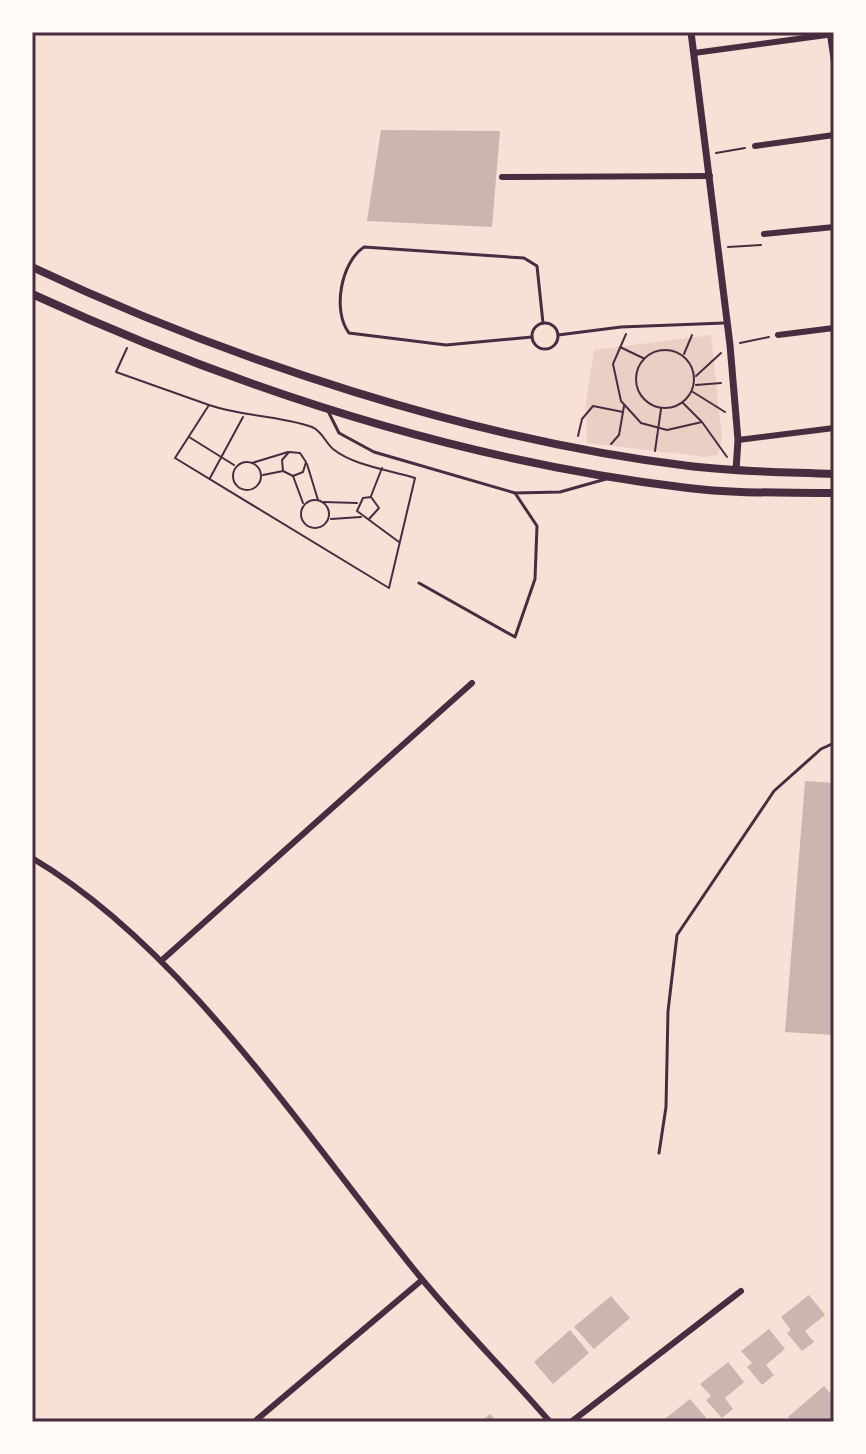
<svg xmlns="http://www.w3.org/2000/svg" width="866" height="1454" viewBox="0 0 866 1454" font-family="'Source Serif 4',serif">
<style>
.green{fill:#ebcfc5}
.building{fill:#ccb4b1}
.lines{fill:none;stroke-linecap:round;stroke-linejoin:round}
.path{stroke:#4a2c40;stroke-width:2}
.service{stroke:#4a2c40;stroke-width:3}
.minor{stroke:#4a2c40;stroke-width:6}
.tertiary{stroke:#4a2c40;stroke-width:7}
.secondary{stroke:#4a2c40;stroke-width:8}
.neatline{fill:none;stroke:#4a2c40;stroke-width:3}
</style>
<rect width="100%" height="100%" fill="#f7e1d7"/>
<path class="green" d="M 711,335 L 722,438 L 718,455 L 706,457 L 587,443 L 586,403 L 594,350 Z"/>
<g class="building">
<path d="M 381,130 L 500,131 L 492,227 L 367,221 Z"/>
<path d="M 805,781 L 834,783 L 834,1035 L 785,1032 Z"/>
<path d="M 809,1295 L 825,1315 L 805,1331 L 814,1342 L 802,1351 L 787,1333 L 791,1330 L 781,1317 Z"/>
<path d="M 611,1296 L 630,1318 L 594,1349 L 574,1327 Z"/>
<path d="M 769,1329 L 785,1349 L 766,1365 L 774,1375 L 762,1385 L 747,1367 L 752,1363 L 741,1351 Z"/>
<path d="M 570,1330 L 589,1353 L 553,1384 L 534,1362 Z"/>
<path d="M 728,1362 L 744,1382 L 725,1398 L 733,1409 L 722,1418 L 706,1400 L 711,1396 L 700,1384 Z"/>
<path d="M 824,1386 L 834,1397 L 834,1417 L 829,1422 L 792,1422 L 788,1417 Z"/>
<path d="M 690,1399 L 707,1419 L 703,1422 L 661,1422 Z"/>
<path d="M 490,1414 L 497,1422 L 481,1422 Z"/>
</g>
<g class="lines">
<g class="path">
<path d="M 716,153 L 745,148"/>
<path d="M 728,247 L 761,245"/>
<path d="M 626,334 L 613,364 L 621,401 L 641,423 L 667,430 L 702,422 L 727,457"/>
<path d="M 740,343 L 769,337"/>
<path d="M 620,347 L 643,358"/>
<path d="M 127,348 L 116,372 L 209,405"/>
<circle cx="665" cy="379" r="29"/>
<path d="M 684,354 L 692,335"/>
<path d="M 696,376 L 721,353"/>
<path d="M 696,385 L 721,383"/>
<path d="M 693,392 L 725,412"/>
<path d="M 683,403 L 701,421"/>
<path d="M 209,405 C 244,417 277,415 312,427 C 322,431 325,442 333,449 C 354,466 390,470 415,478 L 389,588 L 175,458 Z"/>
<path d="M 578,436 L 582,419 L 593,406 L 623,412"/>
<path d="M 189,437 L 234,465"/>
<path d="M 611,444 L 619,435 L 624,406"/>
<path d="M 655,451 L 661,409"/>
<path d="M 289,452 L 300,453 L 306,462 L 303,472 L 293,476 L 283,471 L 282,460 Z"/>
<circle cx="247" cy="476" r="14"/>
<path d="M 252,463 L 288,452"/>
<path d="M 307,464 L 318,500"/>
<path d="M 263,475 L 283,471"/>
<path d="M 293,476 L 303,503"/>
<path d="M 210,478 L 243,417"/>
<path d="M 371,496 L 382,468"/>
<circle cx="315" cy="514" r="14"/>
<path d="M 324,502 L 357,503"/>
<path d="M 331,519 L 361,517"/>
<path d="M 369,519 L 379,508 L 371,497 L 363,498 L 357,511 L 399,542"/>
</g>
<g class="service">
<circle cx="545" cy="336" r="13"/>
<path d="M 558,335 L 621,327 L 724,323"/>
<path d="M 532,337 L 446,345 L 349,333 C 332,311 341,262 364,247 L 524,258 L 537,266 L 543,323"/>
<path d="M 328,411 L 339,433 L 374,452 L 515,493 L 560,492 L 606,479"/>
<path d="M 419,583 L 515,637 L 535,579 L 537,526 L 515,493"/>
<path d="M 659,1153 L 666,1107 L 668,1011 L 677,935 L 774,791 L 821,749 L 834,743"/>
</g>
<g class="minor">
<path d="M 830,35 L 834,62"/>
<path d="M 694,53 L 834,34"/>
<path d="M 755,146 L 834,135"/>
<path d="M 502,177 L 710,176"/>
<path d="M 764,234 L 834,227"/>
<path d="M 778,335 L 834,328"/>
<path d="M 738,440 L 834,428"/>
<path d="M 32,858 C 186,949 308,1140 421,1278 C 462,1328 508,1373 550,1422"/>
<path d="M 161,961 L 472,683"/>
<path d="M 254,1422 L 422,1280"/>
<path d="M 571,1422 L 741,1291"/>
</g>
<path class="tertiary" d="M 691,32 L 730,345 L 738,440 L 736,470"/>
<g class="secondary">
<path d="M 32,267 C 229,360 473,440 689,466 C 737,472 786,472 834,474"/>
<path d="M 32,294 C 239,389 461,461 688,488 C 736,494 786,492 834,493"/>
</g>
</g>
<rect width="866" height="1454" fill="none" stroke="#fffaf5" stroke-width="68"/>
<rect x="34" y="34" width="798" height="1386" class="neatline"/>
</svg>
